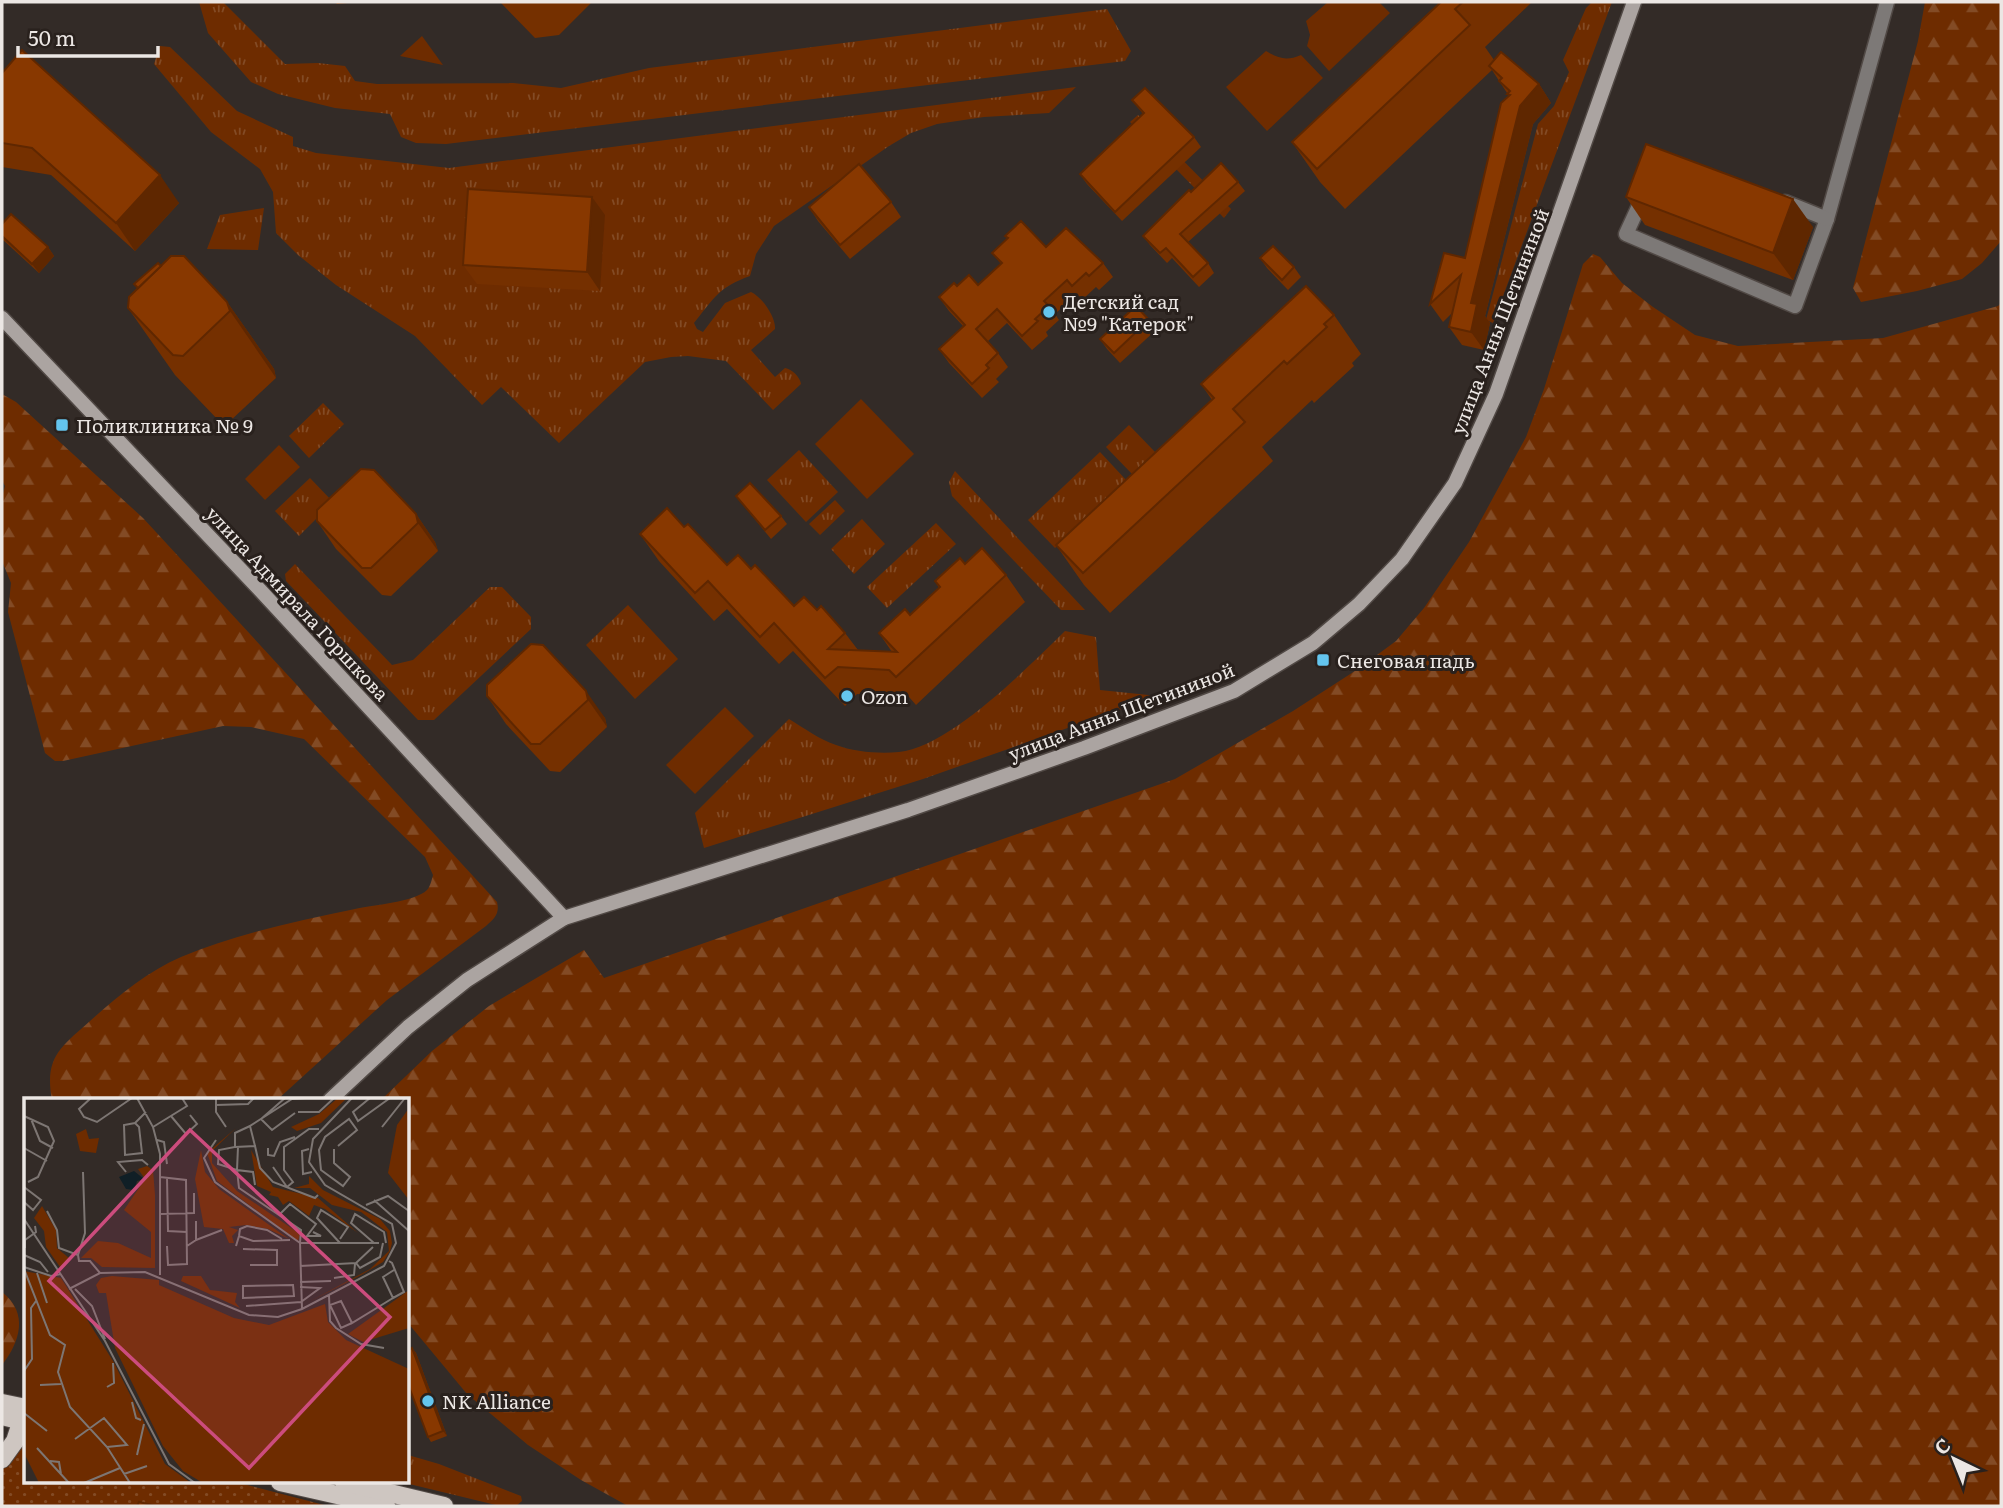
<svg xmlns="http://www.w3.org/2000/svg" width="2003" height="1508" viewBox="0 0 2003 1508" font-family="Literata,serif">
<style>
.grass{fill:url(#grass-tufts)}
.forest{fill:url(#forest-firs)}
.garden{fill:url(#garden-dots)}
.pitch{fill:#6e2c00}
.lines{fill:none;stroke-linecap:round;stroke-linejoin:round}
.street-casing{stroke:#514945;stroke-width:17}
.secondary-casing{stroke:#514945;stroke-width:17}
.primary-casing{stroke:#514945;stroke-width:20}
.street{stroke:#7d7977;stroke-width:14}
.secondary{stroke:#aba4a1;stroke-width:14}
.primary{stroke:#cec6c1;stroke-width:18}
.wall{fill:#753000}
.shaded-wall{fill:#5f2700}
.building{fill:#883800;stroke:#5f2700;stroke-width:2}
.poi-dot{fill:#64c5ee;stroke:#29211d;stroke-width:2.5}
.labels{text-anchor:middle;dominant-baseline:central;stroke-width:6;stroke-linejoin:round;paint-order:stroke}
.poi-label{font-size:19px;fill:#ece7e4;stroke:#29211d;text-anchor:start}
.street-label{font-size:19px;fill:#ece7e4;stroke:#29211d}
.inset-road{fill:none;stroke:#7d7673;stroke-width:2}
.view{fill:#cc4c7d;fill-opacity:0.15;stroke:#cc4c7d;stroke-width:3.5}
.inset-edge{fill:none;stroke:#ece7e4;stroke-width:3.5}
</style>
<defs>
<pattern id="grass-tufts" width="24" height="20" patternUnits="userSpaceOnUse" patternTransform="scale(1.75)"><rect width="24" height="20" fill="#6e2c00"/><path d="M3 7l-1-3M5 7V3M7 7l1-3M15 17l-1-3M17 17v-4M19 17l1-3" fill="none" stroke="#834b25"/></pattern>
<pattern id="forest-firs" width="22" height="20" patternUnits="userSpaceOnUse" patternTransform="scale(1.75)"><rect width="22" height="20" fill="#6e2c00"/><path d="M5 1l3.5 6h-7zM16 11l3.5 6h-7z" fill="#834b25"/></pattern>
<pattern id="garden-dots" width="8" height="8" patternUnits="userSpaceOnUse" patternTransform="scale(1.75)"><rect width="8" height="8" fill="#6e2c00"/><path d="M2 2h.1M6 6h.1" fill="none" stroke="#834b25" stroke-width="1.8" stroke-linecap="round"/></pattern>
</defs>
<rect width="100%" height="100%" fill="#332b27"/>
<g class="grass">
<path d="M 199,2 L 223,2 L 285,64 L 318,63 L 345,66 L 355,81 L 377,84 L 513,83 L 561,88 L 649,68 L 1107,9 L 1131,51 L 1125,61 L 446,144 L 416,143 L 401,137 L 390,114 L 335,108 L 278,94 L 251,82 L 208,33 Z"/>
<path d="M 1592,2 L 1612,2 L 1493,323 L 1486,320 L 1538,124 L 1554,106 L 1569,72 L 1563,60 L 1586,8 Z"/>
<path d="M 160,46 L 170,47 L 237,111 L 293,137 L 293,146 L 316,153 L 449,168 L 1076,87 L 1049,113 L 984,117 L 937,124 L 911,133 L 889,146 L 774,226 L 756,254 L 750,276 C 719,287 714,298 694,323 L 697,329 L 703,332 L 725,303 L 751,292 C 762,297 776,317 775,329 L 751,350 L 775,377 L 785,368 C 792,369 800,377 801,384 L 773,410 L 726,361 L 688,356 L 671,357 L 645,362 L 559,443 L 501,387 L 482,405 L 415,336 L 336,285 L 298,255 L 276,233 L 273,192 L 260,169 L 211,132 L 154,64 Z"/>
<path d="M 1138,115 L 1231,209 L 1224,218 L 1130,122 Z"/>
<path d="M 264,208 L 258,250 L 207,249 L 220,215 Z"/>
<path d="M 323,403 L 344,424 L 309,458 L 289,436 Z"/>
<path d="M 1129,425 L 1155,452 L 1132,474 L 1106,447 Z"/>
<path d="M 799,450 L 838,492 L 806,522 L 767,480 Z"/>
<path d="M 1100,452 L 1127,481 L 1055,548 L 1028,520 Z"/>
<path d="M 955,471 L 1085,610 L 1061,610 L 952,496 L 949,482 Z"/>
<path d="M 310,478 L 333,502 L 299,536 L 275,511 Z"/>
<path d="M 835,500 L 845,511 L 820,535 L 809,524 Z"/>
<path d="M 862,519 L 885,544 L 854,574 L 831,549 Z"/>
<path d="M 936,523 L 956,544 L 887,608 L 867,587 Z"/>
<path d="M 295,564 L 392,665 L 413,660 L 490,587 L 502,587 L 531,617 L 531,629 L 434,720 L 418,720 L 286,581 L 285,574 Z"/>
<path d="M 628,605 L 678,659 L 635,699 L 586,645 Z"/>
<path d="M 1065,631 L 1096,637 L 1100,690 L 1158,696 L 923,779 L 704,848 L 695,813 L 789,719 C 804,728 820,740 836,745 C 854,752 880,754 899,752 C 950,747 1029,666 1065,631 Z"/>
<path d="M 408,1455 L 439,1464 L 521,1496 L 522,1501 L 516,1506 L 500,1506 L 401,1482 L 408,1482 Z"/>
</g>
<g class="forest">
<path d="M 1925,2 L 2001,2 L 2001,241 L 1982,263 L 1962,279 L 1917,291 L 1861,302 L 1853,288 L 1918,41 Z"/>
<path d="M 1593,254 L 1600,257 L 1622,283 L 1653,307 L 1695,335 L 1738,346 L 1883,338 L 1998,306 L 2001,303 L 2001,1506 L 628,1506 L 581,1480 L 528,1445 L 467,1394 L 408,1323 L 408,1100 L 381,1100 L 432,1051 L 489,1006 L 584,950 L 604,978 L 1175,779 L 1293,711 L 1358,669 L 1396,641 L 1424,608 L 1469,542 L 1526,437 L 1544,389 L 1583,264 Z"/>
<path d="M 2,394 L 16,402 L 143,518 L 497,902 C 500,914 494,919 486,926 L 387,1000 L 277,1100 L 52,1100 C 44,1057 61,1047 90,1021 C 117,997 148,971 181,957 C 236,934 297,921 355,909 C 372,905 415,902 427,890 C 430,887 432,879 433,875 L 425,857 L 304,739 L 251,727 L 223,726 L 63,761 L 55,761 L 45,753 L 8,612 L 11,583 L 2,561 L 2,497 L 5,486 L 2,480 Z"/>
<path d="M 2,1292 C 29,1313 20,1342 2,1365 Z"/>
</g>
<path class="garden" d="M 26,1445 L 26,1482 L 236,1482 L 328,1506 L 2,1506 L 2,1461 Z"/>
<g class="pitch">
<path d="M 1328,2 L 1379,2 L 1390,13 L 1329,71 L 1307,46 L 1310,35 L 1306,21 Z"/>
<path d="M 422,36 L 443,65 L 400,56 Z"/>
<path d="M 1266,51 C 1279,59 1287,61 1301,55 L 1323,78 L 1267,131 L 1226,87 Z"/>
<path d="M 861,399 L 914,454 L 867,499 L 815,444 Z"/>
<path d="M 279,445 L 300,467 L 265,500 L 245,479 Z"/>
<path d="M 725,707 L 754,736 L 695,794 L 666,765 Z"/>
</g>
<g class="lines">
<g class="street-casing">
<g id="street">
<path d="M 1644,195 L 1626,234 L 1795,306 L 1827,219 L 1887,2"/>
<path d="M 1785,202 L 1827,219"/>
</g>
</g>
<g class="secondary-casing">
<g id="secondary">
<path d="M 2,318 L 260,590 L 564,918"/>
<path d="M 330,1100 L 408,1027 L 467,980 L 564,918 L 908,810 L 1084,748 L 1234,691 L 1313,643 L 1359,604 L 1402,559 L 1455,483 L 1496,394 L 1634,2"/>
</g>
</g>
<g class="primary-casing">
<g id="primary">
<path d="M 2,1403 L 26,1408 L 15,1441 L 2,1459"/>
<path d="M 2,1416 L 26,1422"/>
<path d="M 280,1482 L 386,1506"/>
<path d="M 344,1482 L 444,1506"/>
</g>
</g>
<use href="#street" class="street"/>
<use href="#secondary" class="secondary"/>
<use href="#primary" class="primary"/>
</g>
<g class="wall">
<path d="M 335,2 L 358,2 L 337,4 Z"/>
<path d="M 500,2 L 592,2 L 559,35 L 535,38 Z"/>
<path d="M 1440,2 L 1532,2 L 1485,47 L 1494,60 L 1539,84 L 1551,103 L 1533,124 L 1485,316 L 1490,323 L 1484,350 L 1462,345 L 1449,327 L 1452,313 L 1443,322 L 1430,304 L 1465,258 L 1509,96 L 1492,70 L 1345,209 L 1320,182 L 1292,142 Z"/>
<path d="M 2,73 L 179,203 L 135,251 L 51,175 L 2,167 Z"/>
<path d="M 1132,100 L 1194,137 L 1201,147 L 1122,221 L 1087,184 L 1080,174 L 1143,114 Z"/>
<path d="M 1238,182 L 1245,191 L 1188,242 L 1208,263 L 1214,273 L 1199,287 L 1172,258 L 1167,263 L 1150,245 L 1143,236 L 1191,192 Z"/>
<path d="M 1626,197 L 1813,227 L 1793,280 L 1645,225 Z"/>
<path d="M 891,202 L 901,217 L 850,259 L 818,221 L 809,207 Z"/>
<path d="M 605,215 L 600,291 L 477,284 L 463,265 Z"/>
<path d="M 2,224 L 48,247 L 54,256 L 39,273 L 2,239 Z"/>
<path d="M 1046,247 L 1103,263 L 1113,277 L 1099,290 L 1096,287 L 1082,300 L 1077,294 L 1055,314 L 1059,320 L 1046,332 L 1048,336 L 1032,350 L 1007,323 L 988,341 L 998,353 L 1008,367 L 996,379 L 999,382 L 982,398 L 949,363 L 939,349 L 963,326 L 949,311 L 939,297 L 957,286 L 978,285 L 1001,264 L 992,253 Z"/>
<path d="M 1260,258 L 1294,267 L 1301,277 L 1288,290 L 1267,268 Z"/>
<path d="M 161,266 L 227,302 L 274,369 L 276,378 L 229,422 L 220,422 L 175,375 L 128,308 L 138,289 L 134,284 Z"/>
<path d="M 1334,315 L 1361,354 L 1352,363 L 1354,366 L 1314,403 L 1312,400 L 1262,447 L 1273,461 L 1110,613 L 1084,585 L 1056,545 L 1212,400 L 1201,384 Z"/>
<path d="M 1149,320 L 1156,330 L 1120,363 L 1107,349 L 1100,339 Z"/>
<path d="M 736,496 L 781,516 L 787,524 L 771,539 Z"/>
<path d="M 416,514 L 435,542 L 438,551 L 391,596 L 382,595 L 336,549 L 317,521 Z"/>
<path d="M 684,527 L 727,565 L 751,569 L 794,606 L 817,610 L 845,633 L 858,650 L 892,652 L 879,633 L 910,615 L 939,588 L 935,581 L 965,564 L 1006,575 L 1025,602 L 916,705 L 909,697 L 857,694 L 845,706 L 793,651 L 779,664 L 727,609 L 714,621 L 659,561 L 640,534 Z"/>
<path d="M 543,645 L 605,718 L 607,727 L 560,772 L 550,771 L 506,724 L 487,696 Z"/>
<path d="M 412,1348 L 416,1353 L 447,1436 L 431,1442 L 428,1437 Z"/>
</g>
<g class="shaded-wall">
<path d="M 1539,84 L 1551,103 L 1533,124 L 1485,316 L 1490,323 L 1484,350 L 1471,332 L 1471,303 L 1520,106 Z"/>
<path d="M 160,175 L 179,203 L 135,251 L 116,223 Z"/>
<path d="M 592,197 L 605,215 L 600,291 L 587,272 Z"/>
<path d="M 1793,199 L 1813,227 L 1793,280 L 1773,253 Z"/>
<path d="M 48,247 L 54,256 L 39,273 L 32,264 Z"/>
<path d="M 227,302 L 274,369 L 276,378 L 230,311 Z"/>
<path d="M 416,514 L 435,542 L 438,551 L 418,523 Z"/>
<path d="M 586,691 L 605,718 L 607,727 L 588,700 Z"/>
<path d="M 412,1348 L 416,1353 L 447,1436 L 443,1431 Z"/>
</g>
<g class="building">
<path d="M 1441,2 L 1463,2 L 1455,9 L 1470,25 L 1317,169 L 1292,142 Z"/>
<path d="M 22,50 L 160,175 L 116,223 L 32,148 L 2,143 L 2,73 Z"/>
<path d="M 1501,52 L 1539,84 L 1520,106 L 1471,303 L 1477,304 L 1471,332 L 1449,327 L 1461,275 L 1430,304 L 1444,253 L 1465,258 L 1501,103 L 1510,95 L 1507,94 L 1510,91 L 1499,81 L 1502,78 L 1489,66 Z"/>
<path d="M 1145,88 L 1194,137 L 1115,212 L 1080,174 L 1144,113 L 1132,100 Z"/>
<path d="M 1646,144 L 1793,199 L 1773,253 L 1626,197 Z"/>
<path d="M 1221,163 L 1238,182 L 1180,234 L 1208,263 L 1193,277 L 1166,248 L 1160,253 L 1143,236 L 1189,190 L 1191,192 Z"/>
<path d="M 859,164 L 891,202 L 840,245 L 809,207 Z"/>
<path d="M 468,189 L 592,197 L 587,272 L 463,265 Z"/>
<path d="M 11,214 L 48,247 L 32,264 L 2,236 L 2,224 Z"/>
<path d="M 1021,221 L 1046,247 L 1066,228 L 1103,263 L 1089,276 L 1086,273 L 1072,286 L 1067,280 L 1044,301 L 1049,306 L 1035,319 L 1038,321 L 1022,336 L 997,309 L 976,329 L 998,353 L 986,365 L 989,368 L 972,384 L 939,349 L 965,325 L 939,297 L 954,283 L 957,286 L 969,275 L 978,285 L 1002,263 L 992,253 L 1008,238 L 1005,236 Z"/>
<path d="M 1273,246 L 1294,267 L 1282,280 L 1260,258 Z"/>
<path d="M 171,256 L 184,256 L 227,302 L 230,311 L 183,356 L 173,355 L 128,308 L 129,297 Z"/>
<path d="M 158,263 L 161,266 L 138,288 L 134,284 Z"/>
<path d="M 1306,286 L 1334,315 L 1324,324 L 1327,327 L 1287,364 L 1284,361 L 1233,409 L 1245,422 L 1083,573 L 1056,545 L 1214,398 L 1201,384 Z"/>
<path d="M 1136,306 L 1149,320 L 1114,353 L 1100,339 Z"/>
<path d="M 361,469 L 374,470 L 416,514 L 418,523 L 371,568 L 362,568 L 317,521 L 317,510 Z"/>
<path d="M 750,483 L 781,516 L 765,530 L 736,496 Z"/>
<path d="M 667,508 L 684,527 L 688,524 L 727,565 L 738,555 L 751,569 L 755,565 L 794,606 L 804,597 L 817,610 L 821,606 L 845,633 L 828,649 L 897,652 L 879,633 L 905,609 L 910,615 L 940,587 L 935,581 L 960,558 L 965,564 L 982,548 L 1006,575 L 896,677 L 889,670 L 838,667 L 825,678 L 774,623 L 760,637 L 708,581 L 695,593 L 640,534 Z"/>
<path d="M 531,644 L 543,645 L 586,691 L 588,700 L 540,744 L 531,744 L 487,696 L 487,685 Z"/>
<path d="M 412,1348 L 443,1431 L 428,1437 L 408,1384 L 408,1350 Z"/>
<path d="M 139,1502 L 156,1506 L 137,1506 Z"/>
</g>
<g class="poi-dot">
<circle cx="1049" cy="312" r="7"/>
<rect x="55" y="418" width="14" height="14" rx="3.5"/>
<rect x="1316" y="653" width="14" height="14" rx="3.5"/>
<circle cx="847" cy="696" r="7"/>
<circle cx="428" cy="1401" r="7"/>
</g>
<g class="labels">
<g class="poi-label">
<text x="1063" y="301">Детский сад<tspan x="1063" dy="22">№9 "Катерок"</tspan></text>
<text x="76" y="425">Поликлиника № 9</text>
<text x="1337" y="660">Снеговая падь</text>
<text x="861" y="696">Ozon</text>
<text x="442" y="1401">NK Alliance</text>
</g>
<g class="street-label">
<text transform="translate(1499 321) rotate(-69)">улица Анны Щетининой</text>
<text transform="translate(298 603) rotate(47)">улица Адмирала Горшкова</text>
<text transform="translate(1121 711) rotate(-21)">улица Анны Щетининой</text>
</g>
</g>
<g transform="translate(24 1098)">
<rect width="385" height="385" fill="#332b27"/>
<path d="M 314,0 L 323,0 L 297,25 L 273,33 L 267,29 L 295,16 ZM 212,30 L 188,53 L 188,65 L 213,93 L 276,136 L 274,143 L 193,83 L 183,55 ZM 177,52 L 181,74 L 195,91 L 265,141 L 244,131 L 222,127 L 205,129 L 214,132 L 208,138 L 210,145 L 205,145 L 199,131 L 180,129 L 171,81 ZM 227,52 L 249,89 L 294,100 L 334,135 L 301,111 L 290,107 L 285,118 L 265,103 L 259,107 L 254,99 L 245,97 L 247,94 L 233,88 ZM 285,78 L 299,92 L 356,121 L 366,133 L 368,145 L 366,153 L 359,164 L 339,176 L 285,204 L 346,171 L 365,153 L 363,134 L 337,114 L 308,107 L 286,90 L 270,90 L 285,86 ZM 159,178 L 177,178 L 186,192 L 213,195 L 211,204 L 216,210 L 157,183 Z" fill="#6e2c00"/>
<path d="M 385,10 L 385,102 L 364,75 L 373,27 ZM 62,31 L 65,41 L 75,40 L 72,55 L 56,53 L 52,36 ZM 123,68 L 129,72 L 131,97 L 131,170 L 78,169 L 67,160 L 57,160 L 74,143 L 94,145 L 127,160 L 127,134 L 100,112 L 121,81 L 114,71 ZM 18,108 L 32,132 L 33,150 L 45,160 L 41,169 L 36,169 L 22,149 L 20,133 L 10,120 ZM 88,178 L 135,182 L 135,187 L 210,220 L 245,227 L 301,206 L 304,224 L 322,242 L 385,271 L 385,385 L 179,385 L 159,373 L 139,348 L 91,250 L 82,195 L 75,195 L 72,187 L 77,180 ZM 385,192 L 385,230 L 339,244 L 324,236 Z" fill="#6e2c00"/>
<path d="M 0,173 L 37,180 L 89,263 L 141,366 L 167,385 L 15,385 L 0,355 Z" fill="#6e2c00"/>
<path d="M 110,73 L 120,81 L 113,83 L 110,92 L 102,91 L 95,79 Z" fill="#101f26"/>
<path class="inset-road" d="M 67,0 L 55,11 L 60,19 L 73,24 L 108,0M 113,0 L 129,29 L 136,56 L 136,177M 192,0 L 192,14 L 202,29M 261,0 L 237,21 L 248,32 L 271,15M 346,0 L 329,14 L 334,23 L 366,0M 192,7 L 224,6 L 230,0M 274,14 L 295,14 L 310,0M 0,18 L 24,29 L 30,43 L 14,79 L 4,84M 147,18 L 162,36 L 173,26 L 166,17M 7,21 L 16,43 L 29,50M 111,25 L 115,29 L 118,55 L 101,57 L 100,27 L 111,25 L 122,14M 129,29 L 163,8 L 158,0M 358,29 L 381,0M 133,42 L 140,44 L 143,66M 192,42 L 180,60 L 191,84 L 276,145 L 277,132 L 215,90 L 213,72 L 194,66 L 195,52 L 211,49 L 211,35 L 226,28M 231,48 L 236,70 L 249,84 L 291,100 L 294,97M 211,49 L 231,48 L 226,28 L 268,1 L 282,0M 214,49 L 213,72 L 229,74 L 231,87M 0,50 L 23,63M 244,50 L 244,57 L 250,58 L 256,44 L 271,39M 285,51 L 278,53 L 279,76 L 288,74M 310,51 L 310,65 L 326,79 L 319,88 L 297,72 L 295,52 L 301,39 L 325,21 L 333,32 L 314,48M 249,69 L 263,89M 102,74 L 94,64 L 118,62 L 124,67M 136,79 L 162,82 L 163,166 L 144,167 L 143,148M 143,79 L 144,133 L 163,134M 0,89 L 17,102 L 9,112 L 0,104M 263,89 L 269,84 L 260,72 L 260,49 L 285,31 L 295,31M 350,102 L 385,133M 342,107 L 364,98 L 385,113M 23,113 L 33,132 L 35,150 L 54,157 L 55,163 L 66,163 L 76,175M 136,116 L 170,115 L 170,95M 256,116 L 266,106 L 292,126 L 283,138 L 297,138 L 289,134M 0,121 L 81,243 L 145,366 L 171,385M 215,138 L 216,131 L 223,128 L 243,132 L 258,141M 316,141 L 324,129 L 297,112 L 293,120 L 316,145M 172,142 L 198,132M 350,145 L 327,125 L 331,116 L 360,134 L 362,145M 163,148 L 172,142 L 172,123M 212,148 L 215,138 L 229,143 L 266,142M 1,150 L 1,142 L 12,134 L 11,128M 219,151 L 253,152 L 253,167 L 226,167M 0,157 L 16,164 L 24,174M 54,157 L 61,135 L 59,74M 365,163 L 368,165 L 380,194 L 369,200 L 359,179 L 370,172M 332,165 L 349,149M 276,168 L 332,165 L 336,170 L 356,159 L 359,145M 0,169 L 27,178 L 37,176M 0,171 L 26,237 L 41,247 L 34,274 L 46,309 L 83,349 L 106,385M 13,175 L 23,205M 310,180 L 330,177 L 331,166M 276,184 L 307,183M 269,187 L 270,198 L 219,200 L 219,188 ZM 276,189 L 296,190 L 277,204M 45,191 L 76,175 L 121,174 L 225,217 L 254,219 L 278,211 L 360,168 L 372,145 L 368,126 L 301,87 L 285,64 L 289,41 L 328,0M 51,191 L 68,208 L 81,241M 305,197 L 306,223 L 312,230 L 337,246 L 360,250M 222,208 L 277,204M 278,211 L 276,145 L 355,145M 328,225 L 317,230 L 306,207 L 317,203 L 328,225 L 369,200M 0,273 L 8,261 L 7,210 L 12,203M 16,287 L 37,286M 83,289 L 90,285 L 89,265M 108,304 L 112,320 L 117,322M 0,315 L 23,333M 51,341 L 80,320 L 103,347 L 83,349M 13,350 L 45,385M 113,357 L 120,326M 26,363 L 35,364 L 37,376M 100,376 L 123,368M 60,385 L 96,370"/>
<path class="view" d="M 166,32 L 366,219 L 225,370 L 25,183 Z"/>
<rect width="385" height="385" class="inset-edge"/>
</g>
<rect width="2003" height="1508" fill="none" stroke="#ece7e4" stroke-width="7"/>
<g transform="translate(1954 1459) rotate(317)" stroke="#29211d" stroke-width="5" paint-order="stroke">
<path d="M0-5L12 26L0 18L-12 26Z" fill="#ece7e4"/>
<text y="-10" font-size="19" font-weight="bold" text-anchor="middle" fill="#ece7e4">С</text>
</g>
<path d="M18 46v10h140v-10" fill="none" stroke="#ece7e4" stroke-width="3.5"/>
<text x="28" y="46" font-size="21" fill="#ece7e4" stroke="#29211d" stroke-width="5" paint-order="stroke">50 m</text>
</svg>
